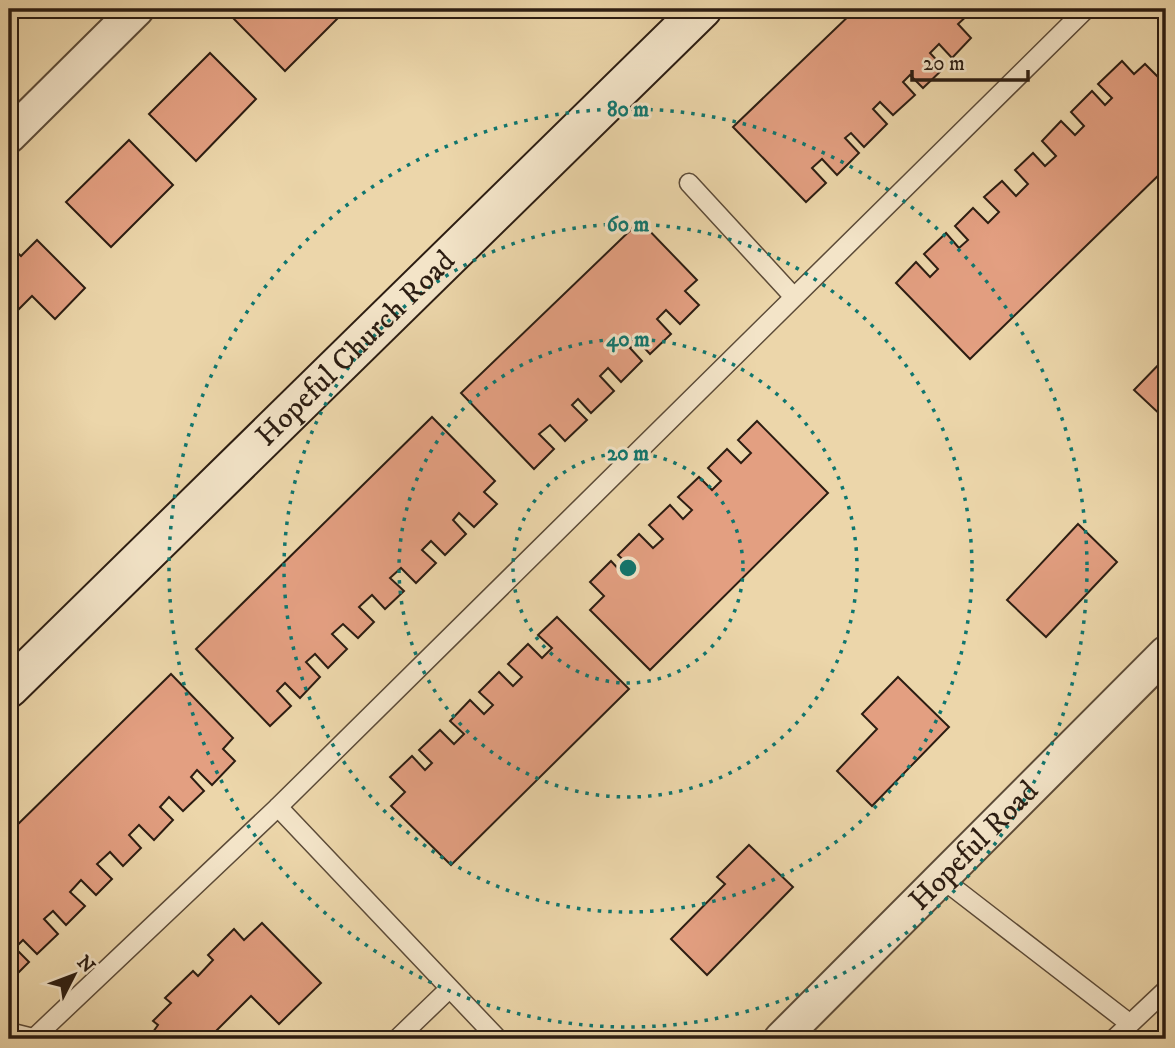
<svg xmlns="http://www.w3.org/2000/svg" width="1175" height="1048" viewBox="0 0 1175 1048" font-family="'IM FELL DW Pica',serif">
<style>
.building{fill:#e39f81;stroke:#2c1d12;stroke-width:2}
.lines{fill:none;stroke-linecap:round;stroke-linejoin:round}
.service-casing{stroke:#5c4b38;stroke-width:21}
.minor-casing{stroke:#5c4b38;stroke-width:37}
.secondary-casing{stroke:#2c1d12;stroke-width:42}
.service{stroke:#f3e4c8;stroke-width:18}
.minor{stroke:#f3e4c8;stroke-width:33}
.secondary{stroke:#f3e4c8;stroke-width:38}
.ring{fill:none;stroke:#0f766e;stroke-width:3.5;stroke-dasharray:3.5 7}
.labels{text-anchor:middle;dominant-baseline:central;stroke-width:6;stroke-linejoin:round;paint-order:stroke}
.street-label{font-size:30px;fill:#2c1d12;stroke:#f3e4c8}
.centre{fill:#0f766e;stroke:#f3e4c8;stroke-width:3.5}
.ring-label{font-size:21px;text-anchor:middle;font-weight:bold;fill:#0f766e;stroke:#f3e4c8;stroke-width:6;stroke-linejoin:round;paint-order:stroke}
</style>
<rect width="100%" height="100%" fill="#ecd6aa"/>
<filter id="stains"><feTurbulence type="fractalNoise" baseFrequency=".00286" numOctaves="4"/><feColorMatrix values="0 0 0 0 .2 0 0 0 0 .09 0 0 0 0 .02 0 0 0 .5 -.17"/></filter>
<radialGradient id="worn" r=".72"><stop offset=".6" stop-color="#630" stop-opacity="0"/><stop offset="1" stop-color="#630" stop-opacity=".3"/></radialGradient>
<g class="building">
<path d="M 244,9 L 347,9 L 285,71 L 234,19 Z"/>
<path d="M 856,9 L 965,9 L 970,13 L 958,24 L 971,38 L 952,58 L 939,44 L 930,53 L 944,68 L 923,88 L 910,75 L 903,82 L 915,95 L 893,115 L 880,102 L 873,109 L 887,124 L 864,147 L 851,133 L 845,138 L 859,153 L 837,175 L 822,159 L 812,168 L 826,183 L 806,202 L 733,127 Z"/>
<path d="M 210,53 L 256,99 L 196,161 L 149,114 Z"/>
<path d="M 1122,61 L 1134,74 L 1145,64 L 1166,85 L 1166,168 L 970,359 L 896,283 L 916,262 L 930,277 L 938,269 L 924,254 L 946,233 L 959,248 L 968,240 L 955,226 L 973,208 L 988,223 L 999,212 L 984,197 L 1002,181 L 1016,196 L 1028,184 L 1015,170 L 1033,153 L 1045,166 L 1056,156 L 1042,141 L 1061,121 L 1075,135 L 1084,126 L 1071,112 L 1092,91 L 1105,105 L 1112,98 L 1098,84 Z"/>
<path d="M 129,140 L 173,185 L 111,247 L 66,202 Z"/>
<path d="M 640,221 L 697,280 L 685,291 L 699,305 L 680,324 L 666,310 L 657,319 L 671,334 L 650,354 L 638,341 L 630,348 L 642,361 L 621,382 L 608,368 L 600,376 L 614,391 L 591,413 L 578,399 L 572,405 L 587,420 L 565,441 L 550,425 L 539,434 L 554,449 L 534,469 L 461,393 Z"/>
<path d="M 37,240 L 85,288 L 55,319 L 32,296 L 9,319 L 9,245 L 21,256 Z"/>
<path d="M 1166,357 L 1166,420 L 1134,390 Z"/>
<path d="M 432,417 L 495,481 L 484,492 L 497,504 L 474,527 L 459,513 L 453,520 L 466,534 L 445,555 L 431,541 L 422,550 L 436,563 L 416,583 L 401,568 L 390,578 L 404,591 L 385,609 L 372,595 L 359,607 L 374,622 L 358,638 L 343,624 L 332,634 L 347,649 L 328,668 L 315,654 L 306,662 L 320,677 L 300,698 L 285,683 L 277,691 L 291,706 L 270,726 L 196,649 Z"/>
<path d="M 757,421 L 828,493 L 650,670 L 590,610 L 604,596 L 590,582 L 611,561 L 624,575 L 632,568 L 618,555 L 639,534 L 653,548 L 663,539 L 649,525 L 670,505 L 683,519 L 692,510 L 678,497 L 699,477 L 712,490 L 721,481 L 708,468 L 727,449 L 741,463 L 751,453 L 738,440 Z"/>
<path d="M 1078,524 L 1117,562 L 1046,637 L 1007,600 Z"/>
<path d="M 557,617 L 629,689 L 451,865 L 391,806 L 405,792 L 390,777 L 412,756 L 425,770 L 432,763 L 419,750 L 440,730 L 454,744 L 464,734 L 450,721 L 470,700 L 484,714 L 493,705 L 479,692 L 499,672 L 513,686 L 522,677 L 508,664 L 528,644 L 542,658 L 552,648 L 538,635 Z"/>
<path d="M 171,674 L 233,738 L 223,749 L 235,761 L 212,785 L 197,770 L 191,777 L 204,791 L 183,811 L 169,797 L 160,807 L 173,820 L 154,840 L 139,825 L 129,835 L 141,848 L 123,866 L 110,852 L 97,864 L 112,879 L 96,895 L 81,880 L 70,892 L 85,906 L 66,925 L 53,911 L 44,919 L 58,934 L 37,954 L 23,940 L 15,948 L 29,962 L 9,982 L 9,833 Z"/>
<path d="M 898,677 L 949,727 L 872,806 L 837,771 L 877,729 L 862,714 Z"/>
<path d="M 749,845 L 793,887 L 707,975 L 671,939 L 725,884 L 717,877 Z"/>
<path d="M 262,923 L 321,983 L 279,1024 L 251,996 L 208,1039 L 148,1039 L 158,1025 L 153,1021 L 171,1003 L 165,998 L 193,971 L 198,976 L 213,960 L 208,955 L 234,929 L 244,940 Z"/>
</g>
<g class="lines">
<g class="service-casing">
<g id="service">
<path d="M 689,183 L 793,296"/>
<path d="M 278,807 L 1086,9"/>
<path d="M 941,878 L 1129,1023"/>
<path d="M 9,1032 L 33,1038"/>
<path d="M 33,1039 L 278,807 L 498,1039"/>
<path d="M 397,1039 L 449,989"/>
<path d="M 1114,1039 L 1166,990"/>
</g>
</g>
<g class="minor-casing">
<g id="minor">
<path d="M 9,136 L 137,9"/>
<path id="s1" d="M 781,1039 L 1166,653"/>
</g>
</g>
<g class="secondary-casing">
<g id="secondary">
<path id="s2" d="M 9,688 L 702,9"/>
</g>
</g>
<use href="#service" class="service"/>
<use href="#minor" class="minor"/>
<use href="#secondary" class="secondary"/>
</g>
<g class="ring">
<circle cx="628" cy="568" r="115"/>
<circle cx="628" cy="568" r="229"/>
<circle cx="628" cy="568" r="344"/>
<circle cx="628" cy="568" r="459"/>
</g>
<g class="labels">
<g class="street-label">
<text stroke="none"><textPath href="#s2" startOffset="485">Hopeful Church Road</textPath></text>
<text stroke="none"><textPath href="#s1" startOffset="273">Hopeful Road</textPath></text>
</g>
</g>
<circle cx="628" cy="568" r="10" class="centre"/>
<g class="ring-label">
<text x="628" y="116">80 m</text>
<text x="628" y="231">60 m</text>
<text x="628" y="346">40 m</text>
<text x="628" y="460">20 m</text>
</g>
<rect width="1175" height="1048" fill="none" stroke="#ecd6aa" stroke-width="35"/>
<rect x="10" y="10" width="1154" height="1027" fill="none" stroke="#2c1d12" stroke-width="3.5"/>
<rect x="18" y="18" width="1140" height="1013" fill="none" stroke="#2c1d12" stroke-width="2"/>
<g transform="translate(74 975) rotate(48)" stroke="#f3e4c8" stroke-width="5" paint-order="stroke">
<path d="M0-5L12 26L0 18L-12 26Z" fill="#2c1d12"/>
<text y="-10" font-size="19" font-weight="bold" text-anchor="middle" fill="#2c1d12">N</text>
</g>
<path d="M912 70v10h116v-10" fill="none" stroke="#2c1d12" stroke-width="3.5"/>
<text x="923" y="70" font-size="21" fill="#2c1d12" stroke="#f3e4c8" stroke-width="5" paint-order="stroke">20 m</text>
<rect width="100%" height="100%" filter="url(#stains)"/>
<rect width="100%" height="100%" fill="url(#worn)"/>
</svg>
